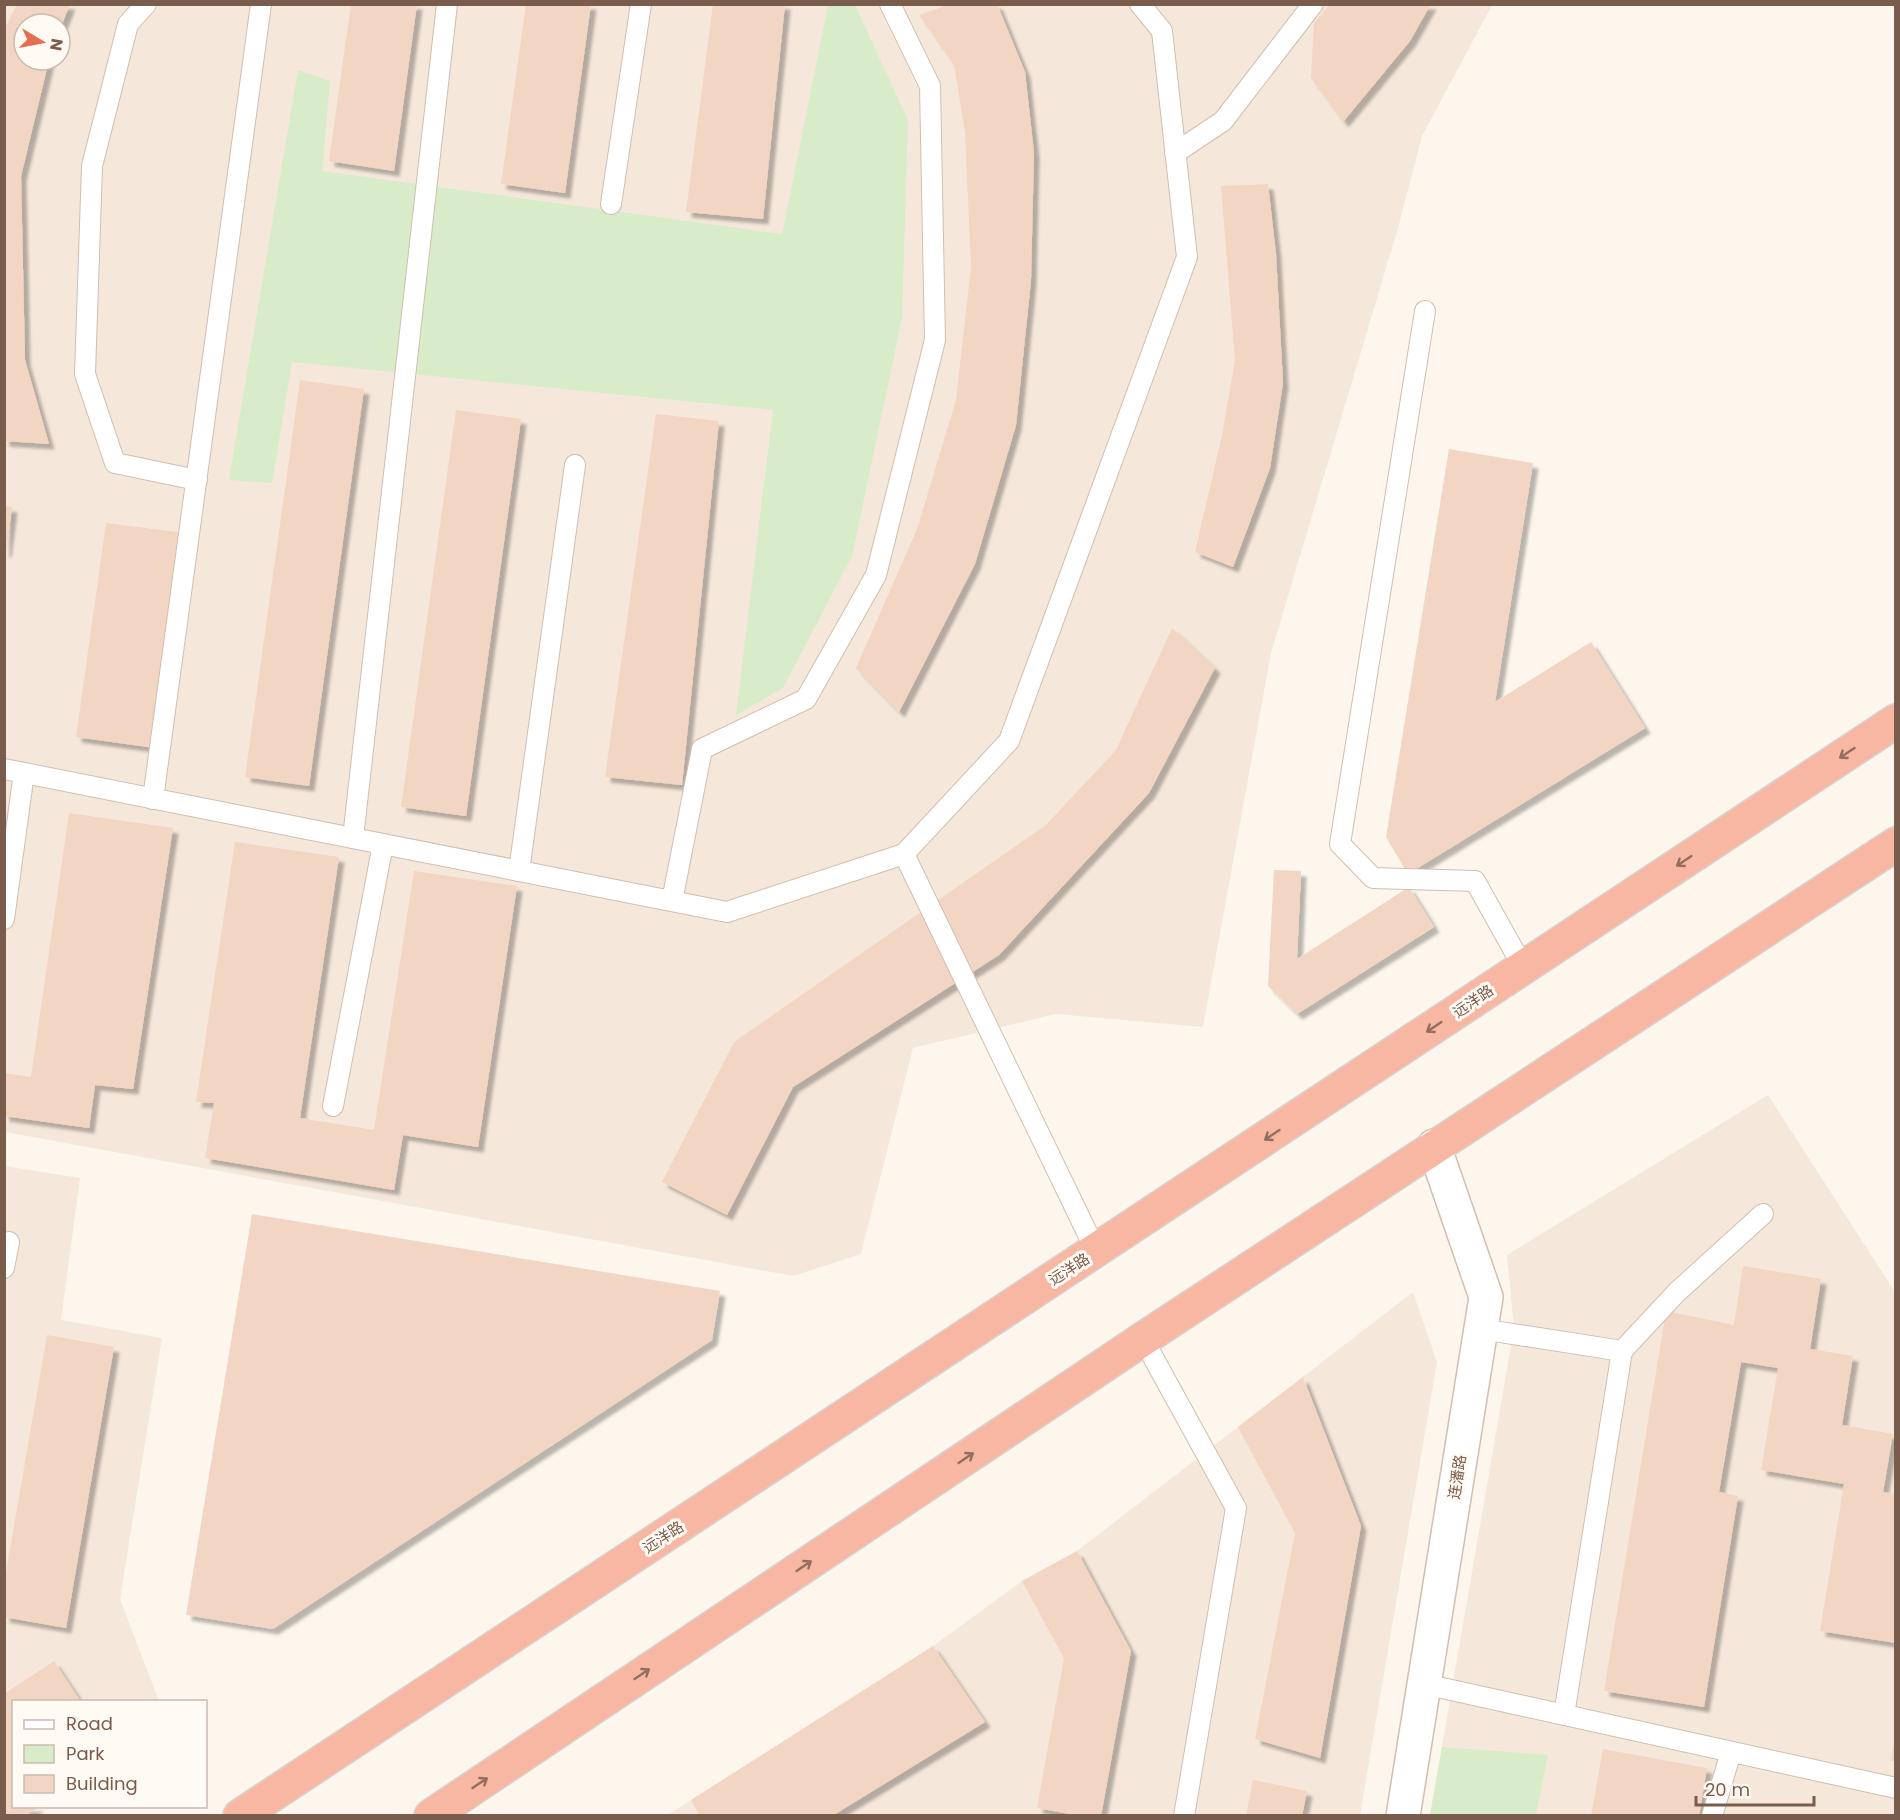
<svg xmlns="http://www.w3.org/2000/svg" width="1900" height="1820" viewBox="0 0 1900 1820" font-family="Poppins,'Noto Sans SC',sans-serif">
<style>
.residential{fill:#f5e8da;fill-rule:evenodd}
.green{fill:#d8ecc9}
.building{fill:#f3d5c3;filter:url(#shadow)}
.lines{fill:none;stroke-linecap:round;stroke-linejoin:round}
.lane-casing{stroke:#d1beb0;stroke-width:22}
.street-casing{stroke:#d1beb0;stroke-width:36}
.highway-casing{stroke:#dad1cd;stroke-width:36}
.lane{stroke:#fff;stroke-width:20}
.street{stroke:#fff;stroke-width:33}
.highway{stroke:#f7b7a3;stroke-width:33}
.oneway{stroke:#936e5e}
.labels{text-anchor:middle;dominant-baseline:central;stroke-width:6;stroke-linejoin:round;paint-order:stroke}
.street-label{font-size:15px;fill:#7a5c4d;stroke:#fffaf3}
</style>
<defs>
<filter id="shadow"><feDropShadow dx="5.5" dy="5.5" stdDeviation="1.5" flood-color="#0004"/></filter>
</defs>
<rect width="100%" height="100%" fill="#fdf6ec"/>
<g class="residential">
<path d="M 4,5 L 1492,5 L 1422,136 L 1398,228 L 1271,653 L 1203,1027 L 1056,1014 L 913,1048 L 861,1254 L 793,1276 L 5,1132 ZM 24,24 L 60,24 L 60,60 L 24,60 Z"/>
<path d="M 1768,1095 L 1895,1292 L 1895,1815 L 1430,1816 L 1514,1328 L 1507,1255 Z"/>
<path d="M 4,1166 L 80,1178 L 61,1320 L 162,1338 L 120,1599 L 159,1701 L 14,1702 L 14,1806 L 39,1807 L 25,1816 L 4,1815 Z"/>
<path d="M 1413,1292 L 1437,1362 L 1360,1815 L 666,1816 L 933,1646 L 1022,1581 L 1077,1551 Z"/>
</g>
<g class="green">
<path d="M 828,5 L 855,5 L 908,120 L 902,318 L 852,556 L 783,688 L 736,715 L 773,410 L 292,362 L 272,483 L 229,480 L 298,70 L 330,81 L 322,171 L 782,234 Z"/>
<path d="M 1442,1747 L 1548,1755 L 1536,1815 L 1430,1815 Z"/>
</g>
<g class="building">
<path d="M 17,4 L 70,4 L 62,24 L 24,24 L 24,60 L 49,60 L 21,176 L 25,360 L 49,444 L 4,441 L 4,30 Z"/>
<path d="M 351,4 L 417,4 L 394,171 L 329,161 Z"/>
<path d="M 526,4 L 591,4 L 565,193 L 501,184 Z"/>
<path d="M 713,4 L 785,4 L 763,219 L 686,212 Z"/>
<path d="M 951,4 L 997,4 L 1025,72 L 1034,153 L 1031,280 L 1016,425 L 975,564 L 899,712 L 856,668 L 917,529 L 956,400 L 971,267 L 965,132 L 954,65 L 919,15 Z"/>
<path d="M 1330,4 L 1431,4 L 1410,41 L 1343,122 L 1311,78 L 1314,23 Z"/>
<path d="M 1268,184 L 1276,254 L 1283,383 L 1270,468 L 1233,567 L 1195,552 L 1222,435 L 1235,360 L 1221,186 Z"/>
<path d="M 300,380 L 364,389 L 309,786 L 245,777 Z"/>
<path d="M 456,410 L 521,419 L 466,816 L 401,807 Z"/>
<path d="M 656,414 L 719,421 L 682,785 L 605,777 Z"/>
<path d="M 1449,449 L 1533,463 L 1495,702 L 1591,642 L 1645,728 L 1408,874 L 1386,837 Z"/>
<path d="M 4,506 L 12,507 L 6,552 L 4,552 Z"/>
<path d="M 106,523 L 185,533 L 155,748 L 76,737 Z"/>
<path d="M 1172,628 L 1215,668 L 1149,793 L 999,955 L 793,1087 L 727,1215 L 662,1182 L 734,1042 L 1046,825 L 1116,750 Z"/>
<path d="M 69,813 L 173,828 L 133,1089 L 95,1085 L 89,1128 L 4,1116 L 4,1073 L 31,1077 Z"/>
<path d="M 235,842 L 339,857 L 300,1118 L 374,1130 L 414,871 L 517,886 L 478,1147 L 403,1135 L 394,1190 L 205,1158 L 214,1103 L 196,1102 Z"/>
<path d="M 1274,870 L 1301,871 L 1297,959 L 1409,887 L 1434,927 L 1297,1014 L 1268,986 Z"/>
<path d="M 252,1214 L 720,1291 L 712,1340 L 273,1629 L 186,1615 Z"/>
<path d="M 1743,1266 L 1821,1279 L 1810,1349 L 1853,1356 L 1842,1425 L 1893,1434 L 1883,1492 L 1896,1494 L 1896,1643 L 1820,1631 L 1844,1484 L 1761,1470 L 1778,1368 L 1741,1362 L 1719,1492 L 1738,1496 L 1704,1707 L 1604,1691 L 1666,1311 L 1734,1325 Z"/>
<path d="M 47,1335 L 114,1347 L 66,1628 L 4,1617 L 4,1584 Z"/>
<path d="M 1303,1377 L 1361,1526 L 1320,1758 L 1255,1739 L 1295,1533 L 1238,1427 Z"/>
<path d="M 1077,1551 L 1131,1651 L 1101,1816 L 1081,1816 L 1037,1808 L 1064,1658 L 1022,1581 Z"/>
<path d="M 933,1646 L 985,1722 L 832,1816 L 700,1816 L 691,1800 Z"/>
<path d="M 54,1661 L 81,1702 L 14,1702 L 14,1806 L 39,1806 L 25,1816 L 4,1816 L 4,1694 Z"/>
<path d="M 1894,1743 L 1896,1743 L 1896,1761 L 1891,1761 Z"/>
<path d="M 1603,1749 L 1707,1768 L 1699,1816 L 1591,1816 Z"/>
<path d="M 1253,1780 L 1307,1791 L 1302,1816 L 1246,1816 Z"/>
</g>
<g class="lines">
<g class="lane-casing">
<g id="lane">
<path d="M 146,4 L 128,24 L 92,166 L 85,374 L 115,463 L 197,480"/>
<path d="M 1175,153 L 1223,121 L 1313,4"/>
<path d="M 611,204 L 641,4"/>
<path d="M 1425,311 L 1340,844 L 1373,878 L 1475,881 L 1523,967"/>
<path d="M 4,769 L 727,912 L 904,854"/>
<path d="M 153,799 L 261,4"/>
<path d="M 353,838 L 447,4"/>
<path d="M 519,871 L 575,465"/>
<path d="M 672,901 L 702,749 L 806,699 L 876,575 L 935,340 L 930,86 L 890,4"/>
<path d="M 4,919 L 24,773"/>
<path d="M 333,1106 L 383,844"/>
<path d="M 1096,1251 L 904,854 L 1009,741 L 1187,257 L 1162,31 L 1140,4"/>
<path d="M 4,1268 L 9,1242"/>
<path d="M 1481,1329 L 1622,1351 L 1564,1715"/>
<path d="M 1143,1339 L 1236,1508 L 1184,1816"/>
<path d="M 1622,1351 L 1677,1292 L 1763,1214"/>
<path d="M 1424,1684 L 1896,1788"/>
<path d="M 1712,1816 L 1731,1752"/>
</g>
</g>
<g class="street-casing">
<path id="street" d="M 1403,1816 L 1486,1297 L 1434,1146"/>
</g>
<g class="highway-casing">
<g id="highway">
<path d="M 240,1816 L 1896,721"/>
<path d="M 431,1816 L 1143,1339 L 1896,844"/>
</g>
</g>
<use href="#lane" class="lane"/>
<use href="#street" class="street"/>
<use href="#highway" class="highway"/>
</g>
<defs><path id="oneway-shaft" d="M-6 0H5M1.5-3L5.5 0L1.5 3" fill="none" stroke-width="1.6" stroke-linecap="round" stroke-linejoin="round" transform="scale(1.5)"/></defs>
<g class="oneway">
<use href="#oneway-shaft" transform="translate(1847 753) rotate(146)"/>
<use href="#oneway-shaft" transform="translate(1684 861) rotate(146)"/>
<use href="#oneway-shaft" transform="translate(1434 1027) rotate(146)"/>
<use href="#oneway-shaft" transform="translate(1272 1135) rotate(146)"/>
<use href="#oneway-shaft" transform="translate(966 1458) rotate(-34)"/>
<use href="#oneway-shaft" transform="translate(804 1566) rotate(-34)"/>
<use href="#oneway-shaft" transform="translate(642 1674) rotate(-34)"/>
<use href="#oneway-shaft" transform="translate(480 1783) rotate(-34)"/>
</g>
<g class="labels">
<g class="street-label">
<text transform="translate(1473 1001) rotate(-34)">远洋路</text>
<text transform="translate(1069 1269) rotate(-33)">远洋路</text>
<text transform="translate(1457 1477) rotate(-81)">连潘路</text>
<text transform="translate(663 1537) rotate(-33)">远洋路</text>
</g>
</g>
<rect width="1900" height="1820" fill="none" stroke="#7a5c4d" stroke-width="12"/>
<rect x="12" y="1700" width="195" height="108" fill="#fffaf3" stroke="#cabbb1" stroke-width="1.5"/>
<rect x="24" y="1720" width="30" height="9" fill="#ffffff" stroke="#cabbb1" stroke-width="1.5"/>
<text x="66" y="1730" font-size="18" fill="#7a5c4d">Road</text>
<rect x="24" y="1745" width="30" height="18" fill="#d8ecc9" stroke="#cabbb1" stroke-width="1.5"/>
<text x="66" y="1760" font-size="18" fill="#7a5c4d">Park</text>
<rect x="24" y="1775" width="30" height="18" fill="#f3d5c3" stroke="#cabbb1" stroke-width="1.5"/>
<text x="66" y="1790" font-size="18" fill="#7a5c4d">Building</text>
<g transform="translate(42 42) rotate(100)"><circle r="28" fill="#fffaf3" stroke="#cabbb1" stroke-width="1.5"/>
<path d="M0-4.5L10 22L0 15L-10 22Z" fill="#e76f51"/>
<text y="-9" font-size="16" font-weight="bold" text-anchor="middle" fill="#7a5c4d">N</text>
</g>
<path d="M1696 1796v9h118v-9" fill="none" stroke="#7a5c4d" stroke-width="3"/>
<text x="1705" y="1796" font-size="18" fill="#7a5c4d" stroke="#fffaf3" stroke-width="4.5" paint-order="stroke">20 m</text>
</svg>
